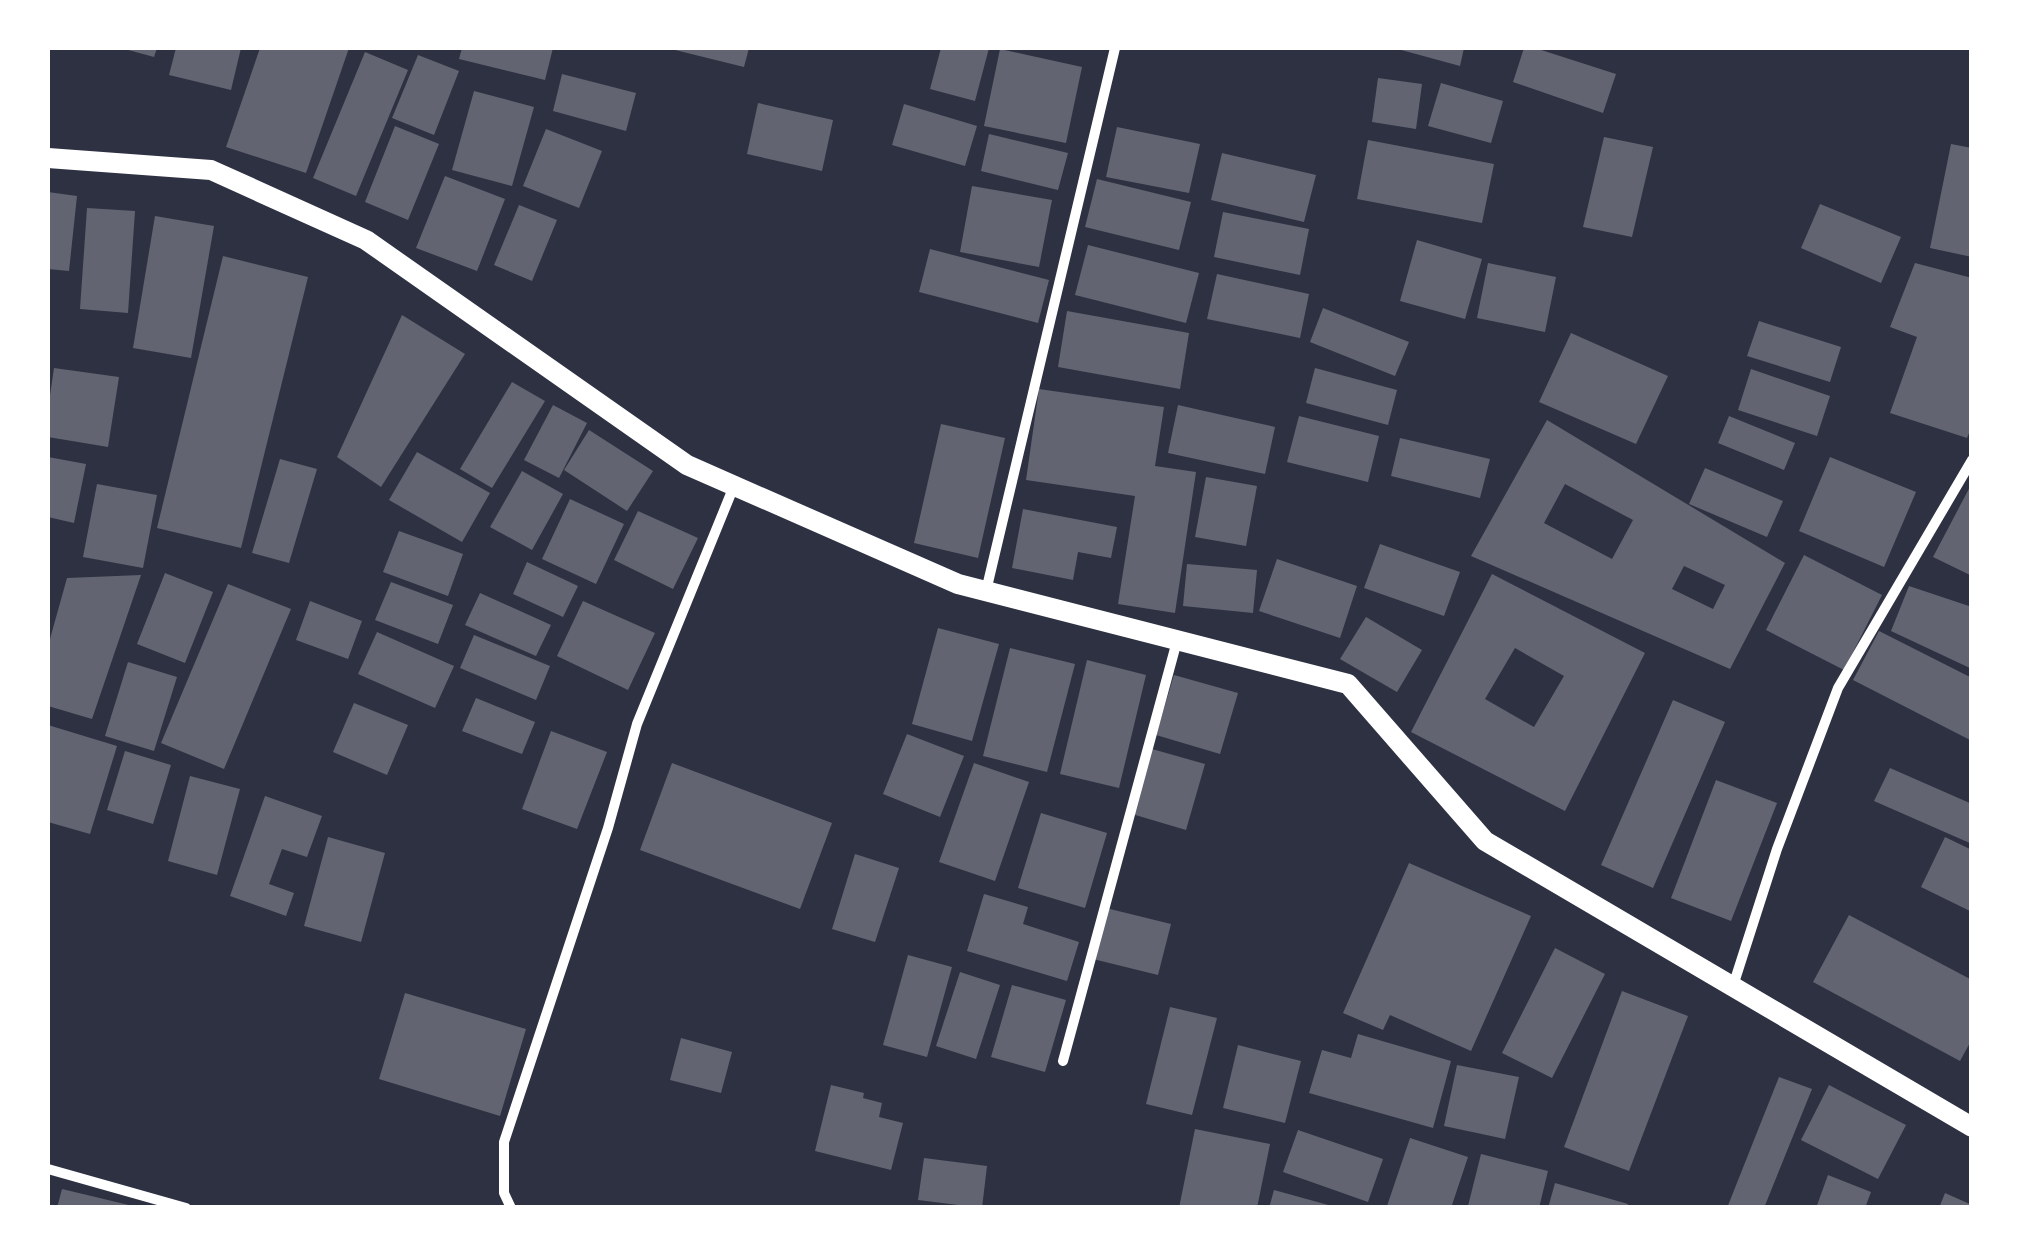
<svg xmlns="http://www.w3.org/2000/svg" width="2019" height="1255" viewBox="0 0 2019 1255" font-family="'Source Sans 3',sans-serif">
<style>
.building{fill:#626471;fill-rule:evenodd}
.lines{fill:none;stroke-linecap:round;stroke-linejoin:round}
.minor{stroke:#fff;stroke-width:10}
.secondary{stroke:#fff;stroke-width:20}
</style>
<rect width="100%" height="100%" fill="#2d3142"/>
<g class="building">
<path d="M 121,48 L 157,48 L 154,57 Z"/>
<path d="M 176,48 L 241,48 L 231,90 L 169,75 Z"/>
<path d="M 260,48 L 349,48 L 306,173 L 226,147 Z"/>
<path d="M 462,48 L 553,48 L 545,80 L 459,59 Z"/>
<path d="M 667,48 L 749,48 L 744,67 Z"/>
<path d="M 941,48 L 989,48 L 975,101 L 930,89 Z"/>
<path d="M 1394,48 L 1464,48 L 1460,66 Z"/>
<path d="M 1524,48 L 1535,48 L 1616,74 L 1603,113 L 1513,82 Z"/>
<path d="M 1000,49 L 1082,67 L 1066,143 L 984,126 Z"/>
<path d="M 365,52 L 408,70 L 356,196 L 313,178 Z"/>
<path d="M 418,55 L 459,71 L 434,135 L 392,118 Z"/>
<path d="M 562,74 L 636,93 L 626,131 L 553,111 Z"/>
<path d="M 1378,78 L 1422,84 L 1416,129 L 1372,122 Z"/>
<path d="M 1441,83 L 1503,101 L 1491,143 L 1428,126 Z"/>
<path d="M 474,91 L 534,107 L 512,186 L 452,170 Z"/>
<path d="M 758,103 L 833,120 L 822,171 L 747,154 Z"/>
<path d="M 904,104 L 977,126 L 965,166 L 892,145 Z"/>
<path d="M 395,126 L 439,144 L 408,220 L 365,202 Z"/>
<path d="M 1117,127 L 1200,144 L 1189,193 L 1106,177 Z"/>
<path d="M 546,129 L 602,151 L 579,208 L 523,186 Z"/>
<path d="M 989,134 L 1068,153 L 1058,190 L 981,171 Z"/>
<path d="M 1604,137 L 1653,147 L 1632,237 L 1583,227 Z"/>
<path d="M 1368,140 L 1494,164 L 1482,223 L 1357,199 Z"/>
<path d="M 1951,144 L 1972,148 L 1972,257 L 1930,248 Z"/>
<path d="M 1222,153 L 1316,175 L 1304,222 L 1211,200 Z"/>
<path d="M 445,176 L 505,199 L 477,271 L 416,248 Z"/>
<path d="M 1097,179 L 1191,202 L 1179,250 L 1085,227 Z"/>
<path d="M 972,186 L 1052,200 L 1039,267 L 960,252 Z"/>
<path d="M 48,192 L 77,196 L 69,271 L 48,269 Z"/>
<path d="M 1820,204 L 1901,237 L 1881,283 L 1801,248 Z"/>
<path d="M 519,205 L 557,220 L 532,281 L 494,265 Z"/>
<path d="M 87,208 L 135,211 L 128,313 L 80,309 Z"/>
<path d="M 1223,212 L 1309,229 L 1300,275 L 1214,257 Z"/>
<path d="M 155,216 L 214,226 L 191,358 L 133,348 Z"/>
<path d="M 1417,240 L 1482,259 L 1465,319 L 1400,301 Z"/>
<path d="M 1088,245 L 1199,273 L 1186,323 L 1075,295 Z"/>
<path d="M 930,249 L 1049,280 L 1038,323 L 919,292 Z"/>
<path d="M 223,256 L 308,277 L 241,548 L 157,528 Z"/>
<path d="M 1488,263 L 1556,277 L 1545,332 L 1477,318 Z"/>
<path d="M 1915,263 L 1972,278 L 1972,426 L 1967,438 L 1890,413 L 1917,337 L 1890,327 Z"/>
<path d="M 1217,274 L 1309,294 L 1300,338 L 1207,319 Z"/>
<path d="M 1323,308 L 1409,342 L 1395,376 L 1310,342 Z"/>
<path d="M 1067,311 L 1189,333 L 1180,389 L 1058,367 Z"/>
<path d="M 402,315 L 465,354 L 381,487 L 337,457 Z"/>
<path d="M 1759,321 L 1841,347 L 1830,382 L 1747,356 Z"/>
<path d="M 1571,333 L 1668,376 L 1636,444 L 1539,402 Z"/>
<path d="M 54,368 L 119,377 L 108,447 L 48,437 L 48,409 Z"/>
<path d="M 1315,368 L 1397,390 L 1388,425 L 1306,403 Z"/>
<path d="M 1751,369 L 1830,396 L 1817,436 L 1738,410 Z"/>
<path d="M 512,382 L 545,401 L 492,488 L 460,469 Z"/>
<path d="M 1039,389 L 1164,407 L 1155,466 L 1196,472 L 1175,613 L 1118,604 L 1135,496 L 1026,480 Z"/>
<path d="M 553,405 L 587,423 L 559,478 L 524,460 Z"/>
<path d="M 1178,405 L 1275,427 L 1265,474 L 1168,453 Z"/>
<path d="M 1299,416 L 1379,436 L 1368,482 L 1287,462 Z"/>
<path d="M 1729,416 L 1795,443 L 1784,470 L 1718,443 Z"/>
<path d="M 1547,420 L 1785,563 L 1730,669 L 1471,556 ZM 1565,484 L 1633,520 L 1612,559 L 1544,523 ZM 1684,566 L 1725,585 L 1713,609 L 1672,589 Z"/>
<path d="M 941,424 L 1005,438 L 978,558 L 914,543 Z"/>
<path d="M 589,430 L 653,471 L 627,511 L 564,470 Z"/>
<path d="M 1400,438 L 1490,459 L 1480,498 L 1391,476 Z"/>
<path d="M 417,452 L 490,493 L 462,542 L 389,500 Z"/>
<path d="M 48,457 L 86,464 L 74,523 L 48,517 Z"/>
<path d="M 1830,457 L 1916,492 L 1884,567 L 1799,531 Z"/>
<path d="M 280,459 L 317,469 L 289,563 L 252,553 Z"/>
<path d="M 1705,468 L 1783,501 L 1767,537 L 1689,504 Z"/>
<path d="M 522,471 L 563,494 L 532,550 L 490,527 Z"/>
<path d="M 1206,477 L 1257,486 L 1246,546 L 1195,537 Z"/>
<path d="M 1972,483 L 1972,576 L 1933,557 Z"/>
<path d="M 97,484 L 157,495 L 143,568 L 83,557 Z"/>
<path d="M 570,499 L 624,524 L 596,584 L 542,559 Z"/>
<path d="M 1023,509 L 1117,527 L 1111,558 L 1078,552 L 1073,580 L 1012,568 Z"/>
<path d="M 638,511 L 698,538 L 673,589 L 614,560 Z"/>
<path d="M 399,531 L 463,554 L 448,596 L 383,572 Z"/>
<path d="M 1380,544 L 1460,572 L 1444,616 L 1364,588 Z"/>
<path d="M 1804,555 L 1882,595 L 1844,670 L 1766,630 Z"/>
<path d="M 1277,559 L 1357,586 L 1340,638 L 1259,611 Z"/>
<path d="M 527,562 L 578,586 L 563,617 L 513,594 Z"/>
<path d="M 1187,564 L 1257,570 L 1253,613 L 1183,606 Z"/>
<path d="M 165,573 L 213,592 L 185,663 L 137,644 Z"/>
<path d="M 1492,574 L 1645,653 L 1565,811 L 1411,732 ZM 1515,648 L 1564,676 L 1534,727 L 1485,699 Z"/>
<path d="M 141,575 L 92,719 L 48,706 L 48,646 L 67,578 Z"/>
<path d="M 391,582 L 453,605 L 438,644 L 375,620 Z"/>
<path d="M 228,584 L 291,609 L 224,769 L 161,743 Z"/>
<path d="M 1909,586 L 1972,607 L 1972,669 L 1891,631 Z"/>
<path d="M 480,593 L 551,625 L 536,656 L 465,625 Z"/>
<path d="M 310,601 L 362,621 L 348,659 L 296,640 Z"/>
<path d="M 583,601 L 655,633 L 628,690 L 557,656 Z"/>
<path d="M 1366,617 L 1422,650 L 1397,692 L 1340,659 Z"/>
<path d="M 938,628 L 999,644 L 972,741 L 912,724 Z"/>
<path d="M 1879,631 L 1972,678 L 1972,741 L 1853,680 Z"/>
<path d="M 377,632 L 454,666 L 435,708 L 358,674 Z"/>
<path d="M 474,635 L 550,666 L 536,700 L 460,668 Z"/>
<path d="M 1010,648 L 1075,664 L 1047,772 L 983,756 Z"/>
<path d="M 1087,660 L 1146,675 L 1119,788 L 1060,774 Z"/>
<path d="M 128,662 L 177,677 L 154,751 L 105,736 Z"/>
<path d="M 1174,675 L 1238,693 L 1220,754 L 1156,735 Z"/>
<path d="M 476,698 L 535,722 L 522,754 L 462,731 Z"/>
<path d="M 1673,700 L 1725,722 L 1653,888 L 1601,865 Z"/>
<path d="M 354,703 L 408,725 L 387,775 L 333,752 Z"/>
<path d="M 48,725 L 117,746 L 90,834 L 48,822 Z"/>
<path d="M 551,731 L 607,752 L 577,829 L 522,809 Z"/>
<path d="M 907,734 L 964,756 L 940,817 L 883,794 Z"/>
<path d="M 1152,749 L 1205,764 L 1186,830 L 1132,814 Z"/>
<path d="M 125,751 L 171,765 L 153,824 L 107,810 Z"/>
<path d="M 672,763 L 832,823 L 800,909 L 640,850 Z"/>
<path d="M 974,763 L 1029,782 L 995,881 L 939,862 Z"/>
<path d="M 1890,768 L 1972,804 L 1972,844 L 1874,801 Z"/>
<path d="M 190,776 L 240,789 L 217,875 L 168,861 Z"/>
<path d="M 1716,780 L 1777,803 L 1731,921 L 1671,898 Z"/>
<path d="M 265,796 L 322,816 L 307,857 L 282,849 L 269,884 L 294,893 L 286,916 L 230,896 Z"/>
<path d="M 1041,813 L 1107,833 L 1085,908 L 1018,888 Z"/>
<path d="M 328,837 L 385,853 L 361,942 L 304,926 Z"/>
<path d="M 1945,837 L 1972,850 L 1972,912 L 1921,887 Z"/>
<path d="M 855,854 L 899,868 L 875,942 L 832,929 Z"/>
<path d="M 1409,863 L 1531,916 L 1471,1051 L 1390,1015 L 1383,1030 L 1343,1013 Z"/>
<path d="M 984,894 L 1028,907 L 1023,924 L 1079,942 L 1067,981 L 967,951 Z"/>
<path d="M 1106,908 L 1171,924 L 1158,975 L 1093,959 Z"/>
<path d="M 1849,915 L 1972,980 L 1972,1039 L 1960,1061 L 1813,982 Z"/>
<path d="M 1555,948 L 1605,974 L 1552,1078 L 1502,1053 Z"/>
<path d="M 908,955 L 952,967 L 927,1057 L 883,1045 Z"/>
<path d="M 960,972 L 1000,985 L 976,1059 L 936,1046 Z"/>
<path d="M 1012,985 L 1066,1000 L 1045,1072 L 991,1057 Z"/>
<path d="M 1622,991 L 1688,1016 L 1629,1171 L 1564,1147 Z"/>
<path d="M 405,993 L 526,1029 L 500,1116 L 379,1079 Z"/>
<path d="M 1170,1007 L 1217,1018 L 1192,1115 L 1146,1104 Z"/>
<path d="M 1358,1034 L 1451,1061 L 1433,1128 L 1309,1093 L 1322,1050 L 1351,1058 Z"/>
<path d="M 681,1038 L 732,1052 L 721,1093 L 670,1080 Z"/>
<path d="M 1238,1045 L 1301,1061 L 1285,1123 L 1223,1108 Z"/>
<path d="M 1457,1065 L 1519,1077 L 1505,1139 L 1444,1126 Z"/>
<path d="M 1779,1077 L 1812,1089 L 1764,1208 L 1727,1208 Z"/>
<path d="M 831,1085 L 864,1093 L 863,1098 L 882,1103 L 879,1117 L 903,1123 L 891,1170 L 815,1151 Z"/>
<path d="M 1829,1085 L 1906,1125 L 1878,1179 L 1801,1140 Z"/>
<path d="M 1195,1129 L 1270,1144 L 1257,1208 L 1179,1208 Z"/>
<path d="M 1298,1130 L 1383,1159 L 1368,1202 L 1283,1172 Z"/>
<path d="M 1410,1138 L 1468,1157 L 1451,1208 L 1387,1206 Z"/>
<path d="M 1481,1154 L 1548,1171 L 1539,1208 L 1468,1206 Z"/>
<path d="M 924,1158 L 987,1166 L 982,1208 L 918,1200 Z"/>
<path d="M 1828,1175 L 1871,1192 L 1865,1208 L 1816,1208 Z"/>
<path d="M 1555,1183 L 1628,1204 L 1627,1208 L 1548,1208 Z"/>
<path d="M 62,1189 L 133,1206 L 133,1208 L 57,1208 Z"/>
<path d="M 1274,1190 L 1332,1206 L 1331,1208 L 1269,1208 Z"/>
<path d="M 1945,1193 L 1972,1205 L 1972,1208 L 1939,1208 Z"/>
</g>
<g class="lines">
<g class="minor">
<path d="M 986,591 L 1115,48"/>
<path d="M 1733,986 L 1777,849 L 1838,688 L 1972,460"/>
<path d="M 1063,1061 L 1177,641"/>
<path d="M 48,1169 L 186,1208"/>
<path d="M 511,1208 L 504,1193 L 504,1142 L 608,828 L 637,724 L 734,486"/>
</g>
<path class="secondary" d="M 48,158 L 211,170 L 366,240 L 687,465 L 958,584 L 1348,684 L 1485,841 L 1972,1127"/>
</g>
<rect width="2019" height="1255" fill="none" stroke="#ffffff" stroke-width="100"/>
</svg>
